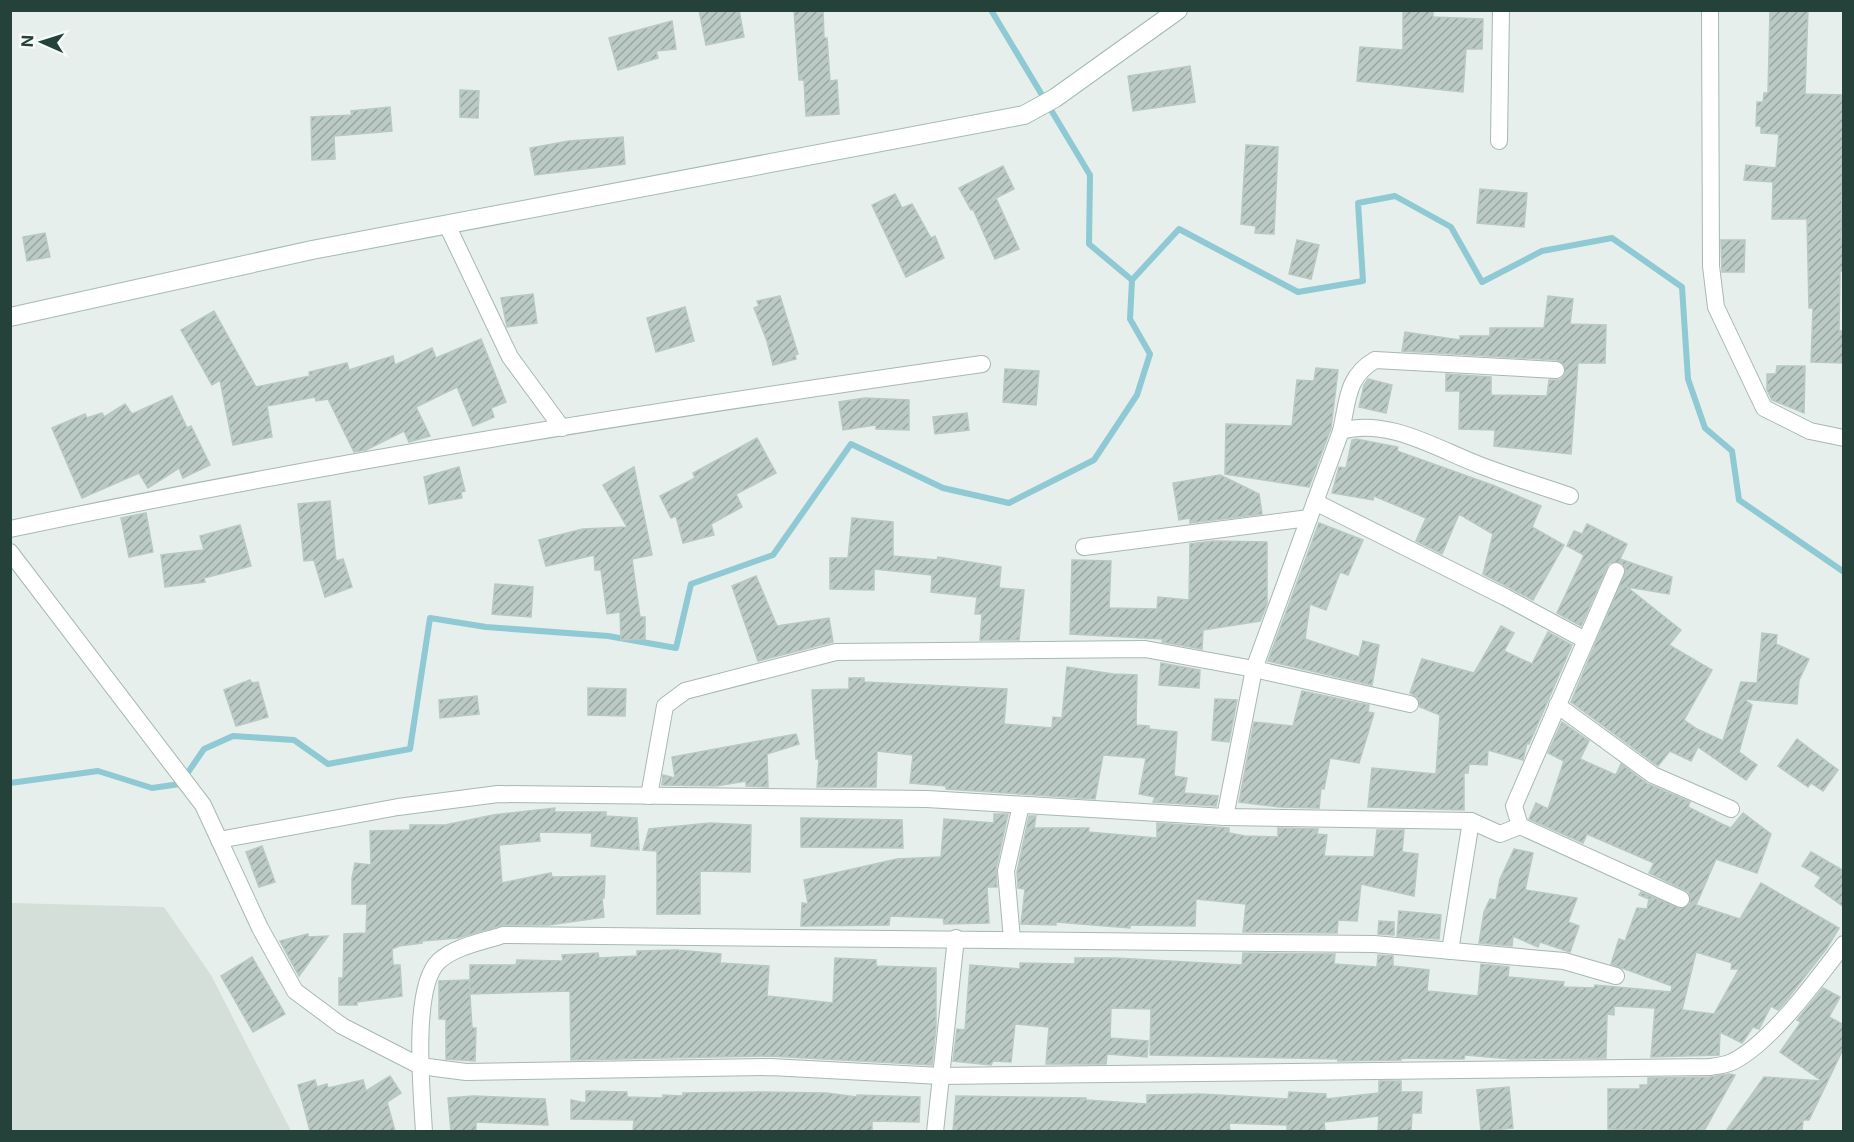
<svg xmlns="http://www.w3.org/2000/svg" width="1854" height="1142" viewBox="0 0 1854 1142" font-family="Inter,sans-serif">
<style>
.built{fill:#d4dfda}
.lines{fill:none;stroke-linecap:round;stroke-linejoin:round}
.stream{stroke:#8ec9d4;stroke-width:6}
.building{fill:url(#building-hatch);stroke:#b8c9c2;stroke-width:1.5;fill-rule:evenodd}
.street-casing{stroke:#a8b8b2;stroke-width:18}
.secondary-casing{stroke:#a4bbb3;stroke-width:20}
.street{stroke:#fff;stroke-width:16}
.secondary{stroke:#fff;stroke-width:18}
</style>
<defs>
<pattern id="building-hatch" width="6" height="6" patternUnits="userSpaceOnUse" patternTransform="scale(1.5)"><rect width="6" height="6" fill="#bbcac4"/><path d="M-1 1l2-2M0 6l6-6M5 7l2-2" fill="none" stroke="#98a6a0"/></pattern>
</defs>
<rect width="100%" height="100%" fill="#e6efeb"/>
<path class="built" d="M 11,903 L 164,907 L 211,975 L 291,1131 L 11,1131 Z"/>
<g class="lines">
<g class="stream">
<path d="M 991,10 L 1090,175 L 1089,244 L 1132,280"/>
<path d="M 10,783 L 98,771 L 152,788 L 180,784 L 204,749 L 233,736 L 294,740 L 328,764 L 410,749 L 430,618 L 486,627 L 608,636 L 676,648 L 691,584 L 773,555 L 851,444 L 943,488 L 1009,503 L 1094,460 L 1137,395 L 1150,354 L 1130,319 L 1132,280 L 1179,229 L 1298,292 L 1363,281 L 1358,203 L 1395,196 L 1451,227 L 1482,282 L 1542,251 L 1612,238 L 1682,287 L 1688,379 L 1705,428 L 1732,451 L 1739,500 L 1844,572"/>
</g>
</g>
<g class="building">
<path d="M 699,10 L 739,10 L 744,37 L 706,45 Z"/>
<path d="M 794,10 L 823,10 L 824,38 L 827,38 L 830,81 L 837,80 L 839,114 L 806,116 L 804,80 L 799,80 Z"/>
<path d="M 1403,10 L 1433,10 L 1433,17 L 1483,19 L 1482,49 L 1466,49 L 1463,92 L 1357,81 L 1360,47 L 1403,50 Z"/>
<path d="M 1770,10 L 1808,10 L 1805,94 L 1844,95 L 1841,239 L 1844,239 L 1844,271 L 1840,271 L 1839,331 L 1844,331 L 1844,363 L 1811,362 L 1813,308 L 1809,308 L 1807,219 L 1772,219 L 1773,182 L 1744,180 L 1746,165 L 1776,168 L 1779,134 L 1761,133 L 1761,126 L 1756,126 L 1757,102 L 1763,102 L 1764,93 L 1768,93 Z"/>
<path d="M 672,21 L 676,49 L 656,51 L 658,58 L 618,70 L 609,38 Z"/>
<path d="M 1190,66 L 1195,102 L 1133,111 L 1128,76 Z"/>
<path d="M 460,90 L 479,91 L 478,118 L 460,117 Z"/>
<path d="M 390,107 L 392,131 L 334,136 L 335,159 L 312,160 L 311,117 L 352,115 L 351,111 Z"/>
<path d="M 623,137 L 625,164 L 535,175 L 530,148 L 569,141 Z"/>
<path d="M 1246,145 L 1278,147 L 1274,234 L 1255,233 L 1256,226 L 1241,224 Z"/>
<path d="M 1003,166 L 1014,189 L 996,198 L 1019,249 L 995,259 L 973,209 L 971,210 L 959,188 Z"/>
<path d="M 1480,189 L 1527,193 L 1524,227 L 1477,223 Z"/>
<path d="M 895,194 L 902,208 L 912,204 L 931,238 L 935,236 L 944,258 L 906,277 L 872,205 Z"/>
<path d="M 45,233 L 50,257 L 27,261 L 23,237 Z"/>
<path d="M 1297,240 L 1319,245 L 1311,279 L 1289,274 Z"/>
<path d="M 1721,240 L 1745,240 L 1744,272 L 1722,272 Z"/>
<path d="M 533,294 L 537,323 L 507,327 L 501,298 Z"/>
<path d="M 780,296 L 798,354 L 795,355 L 796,359 L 773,365 L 767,341 L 754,308 L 759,306 L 757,301 Z"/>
<path d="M 1548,296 L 1573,299 L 1570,324 L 1606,325 L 1605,363 L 1578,363 L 1571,454 L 1494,446 L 1495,430 L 1459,429 L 1460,391 L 1446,391 L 1446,374 L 1491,377 L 1491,395 L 1547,396 L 1549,380 L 1560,380 L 1564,376 L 1565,365 L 1557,360 L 1402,351 L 1405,332 L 1460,340 L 1460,336 L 1490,336 L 1490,328 L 1544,328 Z"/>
<path d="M 685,307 L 694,341 L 656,352 L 647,318 Z"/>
<path d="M 214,311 L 256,387 L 310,376 L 309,372 L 347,363 L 349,370 L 393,356 L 395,365 L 432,348 L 436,358 L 481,339 L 506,402 L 491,408 L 494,417 L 473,426 L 457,387 L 416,407 L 430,436 L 409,442 L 404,431 L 366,450 L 354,452 L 328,399 L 316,401 L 315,397 L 267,406 L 272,437 L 233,445 L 220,380 L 212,385 L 181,330 Z"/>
<path d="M 1777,366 L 1805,366 L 1804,413 L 1772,400 L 1767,390 L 1767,374 L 1776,374 Z"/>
<path d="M 1316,368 L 1338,370 L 1331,428 L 1309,487 L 1225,474 L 1226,424 L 1292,426 L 1297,380 L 1314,381 Z"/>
<path d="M 1005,369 L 1039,371 L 1036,405 L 1003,402 Z"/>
<path d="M 1368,379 L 1392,385 L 1386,413 L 1359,407 L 1364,385 Z"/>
<path d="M 172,396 L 187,428 L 191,426 L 210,465 L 183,478 L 179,468 L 148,488 L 139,473 L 82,498 L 52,428 L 85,414 L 87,418 L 102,413 L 104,417 L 125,404 L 132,414 Z"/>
<path d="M 865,398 L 909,400 L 909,430 L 876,429 L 876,425 L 843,430 L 839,402 Z"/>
<path d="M 967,413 L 969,430 L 935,434 L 933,417 Z"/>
<path d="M 757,438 L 776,473 L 736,494 L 742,507 L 711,524 L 714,535 L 683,543 L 676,516 L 671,518 L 660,496 L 695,478 L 693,473 Z"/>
<path d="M 1356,439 L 1398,447 L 1397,451 L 1495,486 L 1541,506 L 1532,527 L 1564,545 L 1533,600 L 1483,574 L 1493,534 L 1459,514 L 1442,554 L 1416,541 L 1426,518 L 1374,496 L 1373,500 L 1332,493 L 1339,467 L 1346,468 L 1352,440 Z"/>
<path d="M 459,467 L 465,491 L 461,492 L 462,498 L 429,504 L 424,477 Z"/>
<path d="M 634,467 L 652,555 L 632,559 L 640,617 L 645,617 L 645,639 L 621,640 L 620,612 L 607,614 L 601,570 L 595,570 L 594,555 L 546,566 L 539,540 L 583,529 L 627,527 L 603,485 Z"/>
<path d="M 1220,475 L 1259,494 L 1262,514 L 1190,523 L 1190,518 L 1179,520 L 1173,483 Z"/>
<path d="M 330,501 L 336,561 L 343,559 L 352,587 L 325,597 L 314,560 L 304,561 L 298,504 Z"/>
<path d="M 146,513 L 153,552 L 129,557 L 121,518 Z"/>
<path d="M 852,518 L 893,522 L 893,556 L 937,560 L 938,557 L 1001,567 L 999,588 L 1024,590 L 1019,640 L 980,640 L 982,614 L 975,614 L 977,597 L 931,592 L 932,575 L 874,569 L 874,590 L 830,589 L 830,558 L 848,558 Z"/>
<path d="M 1319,523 L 1363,540 L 1348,575 L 1340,572 L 1326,610 L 1310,604 L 1305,639 L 1359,657 L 1363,641 L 1379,645 L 1372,685 L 1268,661 Z"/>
<path d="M 1587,524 L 1627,544 L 1620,559 L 1672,577 L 1669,594 L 1627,587 L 1681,630 L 1669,645 L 1712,670 L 1684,720 L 1697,729 L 1723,741 L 1741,682 L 1757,683 L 1762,633 L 1777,635 L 1776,644 L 1809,659 L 1799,680 L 1797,704 L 1744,699 L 1752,705 L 1739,752 L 1757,765 L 1746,780 L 1698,747 L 1691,761 L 1670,751 L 1658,766 L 1571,702 L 1626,570 L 1621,562 L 1609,563 L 1581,626 L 1557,613 L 1584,555 L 1567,546 L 1574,531 L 1582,534 Z"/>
<path d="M 240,525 L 251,566 L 204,578 L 205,582 L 165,587 L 161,555 L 204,550 L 200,536 Z"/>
<path d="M 1213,541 L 1267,542 L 1267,604 L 1260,621 L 1203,630 L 1202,649 L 1162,642 L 1163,639 L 1070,634 L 1072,560 L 1111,561 L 1109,608 L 1157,609 L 1158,597 L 1189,600 L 1190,544 Z"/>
<path d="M 756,576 L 777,626 L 829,618 L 833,642 L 758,661 L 732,586 Z"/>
<path d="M 495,584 L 533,587 L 531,617 L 492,614 Z"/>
<path d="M 1501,626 L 1514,633 L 1504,651 L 1532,664 L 1548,632 L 1572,645 L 1529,744 L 1527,743 L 1523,760 L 1488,750 L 1487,765 L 1469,764 L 1468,773 L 1464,773 L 1464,810 L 1368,807 L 1372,768 L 1436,774 L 1440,715 L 1420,707 L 1417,697 L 1410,693 L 1422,659 L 1474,673 Z"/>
<path d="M 1161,663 L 1200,670 L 1199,688 L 1159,685 Z"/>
<path d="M 1067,667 L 1113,674 L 1137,675 L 1136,725 L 1149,726 L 1149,729 L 1177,732 L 1174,776 L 1187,778 L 1184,793 L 1218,796 L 1216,806 L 1153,802 L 1155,797 L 1139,794 L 1146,758 L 1103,755 L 1095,799 L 946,789 L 946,786 L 910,783 L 913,755 L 877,751 L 876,787 L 817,787 L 819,759 L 816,759 L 812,690 L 849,689 L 849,678 L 864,678 L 864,682 L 1007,689 L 1004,724 L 1052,728 L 1053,717 L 1062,718 Z"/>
<path d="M 250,680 L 252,683 L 258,682 L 268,717 L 236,726 L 224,690 Z"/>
<path d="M 588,688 L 626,689 L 625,716 L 588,715 Z"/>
<path d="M 1302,691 L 1369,705 L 1368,712 L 1374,713 L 1359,763 L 1330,758 L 1324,789 L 1321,788 L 1319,808 L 1280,807 L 1239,802 L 1254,722 L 1293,726 Z"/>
<path d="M 477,696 L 479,714 L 440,718 L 439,700 Z"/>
<path d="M 1215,699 L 1237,700 L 1229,742 L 1212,740 Z"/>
<path d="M 1562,722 L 1589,741 L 1580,759 L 1616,775 L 1621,764 L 1648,784 L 1690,802 L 1688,807 L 1722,824 L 1731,828 L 1743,813 L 1771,834 L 1757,873 L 1716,859 L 1696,905 L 1740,919 L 1761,883 L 1839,928 L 1827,948 L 1785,1002 L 1778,1010 L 1771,1006 L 1759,1029 L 1753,1027 L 1742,1043 L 1720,1032 L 1719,1055 L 1651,1057 L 1655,1008 L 1614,1006 L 1614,1015 L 1607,1014 L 1606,1058 L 1512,1059 L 1465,1055 L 1464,1059 L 1401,1058 L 1401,1060 L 1338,1061 L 1338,1059 L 1150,1055 L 1151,1009 L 1111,1008 L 1110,1038 L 1148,1041 L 1147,1057 L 1107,1054 L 1106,1064 L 1046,1064 L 1049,1027 L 1015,1024 L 1011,1062 L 993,1061 L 991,1065 L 953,1061 L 957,1029 L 965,1030 L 970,965 L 1020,969 L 1020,963 L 1075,964 L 1075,958 L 1115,958 L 1242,965 L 1243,953 L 1335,954 L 1334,964 L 1377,967 L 1378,955 L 1393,956 L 1393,966 L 1429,970 L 1427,991 L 1478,996 L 1481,964 L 1509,967 L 1508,977 L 1564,982 L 1563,987 L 1594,988 L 1595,985 L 1671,992 L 1672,986 L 1611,964 L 1619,939 L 1625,941 L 1637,908 L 1647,909 L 1649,899 L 1639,895 L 1641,892 L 1681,909 L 1690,904 L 1689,892 L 1649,873 L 1654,863 L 1587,834 L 1583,843 L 1529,819 L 1536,803 L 1548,809 L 1564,761 L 1548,753 ZM 1696,952 L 1732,963 L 1731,969 L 1739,969 L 1714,1014 L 1682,1010 Z"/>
<path d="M 796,734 L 799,744 L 767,754 L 768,787 L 746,786 L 746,781 L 716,786 L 662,785 L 663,775 L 675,778 L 672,757 Z"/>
<path d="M 1797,739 L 1838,770 L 1823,791 L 1811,783 L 1808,787 L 1778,766 Z"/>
<path d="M 555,808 L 554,812 L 606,812 L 606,816 L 637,818 L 639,850 L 591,846 L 592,833 L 539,832 L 540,841 L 499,845 L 502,883 L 551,873 L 552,877 L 605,876 L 604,898 L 602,898 L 604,917 L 549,925 L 503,925 L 458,938 L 422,941 L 422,943 L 399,946 L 392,949 L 393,965 L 400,965 L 402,996 L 357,1002 L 357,1005 L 339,1005 L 339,978 L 343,978 L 344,934 L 366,933 L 367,904 L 352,904 L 352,878 L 355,863 L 371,865 L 370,831 L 410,830 L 410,825 L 445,825 L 493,815 Z"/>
<path d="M 994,814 L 1008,814 L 996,869 L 997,887 L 987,887 L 989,923 L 944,924 L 943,918 L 890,916 L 889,925 L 801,926 L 802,903 L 808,904 L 804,880 L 897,859 L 941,857 L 944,819 L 994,823 Z"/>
<path d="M 1029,816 L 1036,816 L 1034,828 L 1089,828 L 1088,832 L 1157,838 L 1157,823 L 1229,828 L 1229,833 L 1245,836 L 1278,837 L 1278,828 L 1318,829 L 1317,834 L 1327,835 L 1324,856 L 1374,857 L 1377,830 L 1404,830 L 1402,852 L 1418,854 L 1414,896 L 1361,884 L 1357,921 L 1338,920 L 1337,933 L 1243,932 L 1246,904 L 1196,899 L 1195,926 L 1130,925 L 1130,928 L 1056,922 L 1056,925 L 1021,924 L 1025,889 L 1018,888 L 1017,872 Z"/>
<path d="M 801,818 L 902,820 L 903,848 L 801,847 Z"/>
<path d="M 710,823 L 751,825 L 750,872 L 700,871 L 700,914 L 657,914 L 657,851 L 643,850 L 649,829 Z"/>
<path d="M 262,846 L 275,882 L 259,887 L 246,852 Z"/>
<path d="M 1514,849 L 1533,853 L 1525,890 L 1577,898 L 1568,922 L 1579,926 L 1570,952 L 1540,942 L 1538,947 L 1513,936 L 1512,946 L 1479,943 L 1484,912 L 1490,899 L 1496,900 L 1500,879 Z"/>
<path d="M 1811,852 L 1844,871 L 1844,907 L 1815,886 L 1821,877 L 1802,866 Z"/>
<path d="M 1399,911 L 1441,915 L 1439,939 L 1397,936 Z"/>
<path d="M 1379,921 L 1394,922 L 1394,935 L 1378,934 Z"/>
<path d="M 308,934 L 308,937 L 328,936 L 299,976 L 280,941 Z"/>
<path d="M 677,950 L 721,954 L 720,963 L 769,966 L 767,996 L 833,1003 L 835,958 L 876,960 L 876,966 L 936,968 L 936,1027 L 932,1065 L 770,1056 L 571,1060 L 570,991 L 470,994 L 470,965 L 516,965 L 517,960 L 563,961 L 562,955 L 598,953 L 599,958 L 637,956 L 637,951 Z"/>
<path d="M 252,957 L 285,1014 L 253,1032 L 221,976 Z"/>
<path d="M 469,980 L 472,1028 L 476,1028 L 475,1061 L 446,1059 L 446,1019 L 439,1019 L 439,981 Z"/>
<path d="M 1823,988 L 1840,997 L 1829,1017 L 1844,1025 L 1844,1047 L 1809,1120 L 1803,1120 L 1802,1131 L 1726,1131 L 1764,1077 L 1822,1081 L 1780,1052 L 1801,1022 L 1797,1020 Z"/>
<path d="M 1729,1074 L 1735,1075 L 1704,1131 L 1608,1129 L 1608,1089 L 1640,1089 L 1640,1085 L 1648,1085 L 1648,1078 L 1710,1077 Z"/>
<path d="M 390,1076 L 401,1093 L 387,1102 L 395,1131 L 310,1131 L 298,1085 L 315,1080 L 317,1087 L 327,1084 L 328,1088 L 363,1080 L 366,1091 Z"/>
<path d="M 1379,1081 L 1401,1081 L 1401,1092 L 1422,1092 L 1421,1113 L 1412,1113 L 1411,1131 L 1378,1131 L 1379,1116 L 1324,1122 L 1325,1131 L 1287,1131 L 1287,1125 L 1229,1123 L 1230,1131 L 953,1131 L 956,1096 L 1086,1098 L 1086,1100 L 1147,1104 L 1147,1095 L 1200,1094 L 1288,1099 L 1289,1092 L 1326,1094 L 1326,1099 L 1379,1093 Z"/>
<path d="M 1509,1087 L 1513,1128 L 1481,1131 L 1477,1090 Z"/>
<path d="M 586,1091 L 627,1092 L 627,1097 L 663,1098 L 663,1095 L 683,1096 L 683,1093 L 759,1092 L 826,1093 L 857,1097 L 857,1095 L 920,1097 L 919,1122 L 872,1121 L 872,1131 L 633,1131 L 634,1120 L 571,1119 L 571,1100 L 586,1103 Z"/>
<path d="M 474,1096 L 545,1099 L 548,1125 L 476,1122 L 476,1131 L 451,1131 L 448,1098 Z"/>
</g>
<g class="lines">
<g class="street-casing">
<g id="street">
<path d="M 1710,10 L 1711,266 L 1716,307 L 1764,408 L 1810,431 L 1844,438"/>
<path d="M 1499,141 L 1501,10"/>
<path d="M 447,225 L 510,357 L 562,428"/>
<path d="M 1341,431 C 1348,401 1346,377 1375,360 L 1556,370"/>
<path d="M 1315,502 L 1505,597 L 1585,640"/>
<path d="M 10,529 C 332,461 657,410 982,364"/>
<path d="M 1084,547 L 1309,518"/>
<path d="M 10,552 L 203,805 L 260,928 L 295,991 L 342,1026 L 420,1066 L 466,1072 L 770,1067 L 941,1076 L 1710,1067 C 1717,1066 1726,1065 1732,1062 C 1771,1043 1817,979 1844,944"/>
<path d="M 1557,705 L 1653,775 L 1731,809"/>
<path d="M 649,796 L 665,706 L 685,691 L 836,652 L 1145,649 L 1254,669 L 1410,704"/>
<path d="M 1225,817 L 1254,669 L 1341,431 C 1388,417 1439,450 1482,466 C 1511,477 1541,486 1570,496"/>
<path d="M 1520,826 L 1681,899"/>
<path d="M 219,840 L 398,807 L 498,794 L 927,799 L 1225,817 L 1471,821 L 1500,834 L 1520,826 L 1514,806 L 1616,571"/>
<path d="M 1012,939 L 1006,871 L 1021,805"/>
<path d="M 1450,951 L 1471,821"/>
<path d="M 424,1132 C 422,1094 411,987 439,961 C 456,946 482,942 503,935 L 1374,944 L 1564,961 L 1616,976"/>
<path d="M 935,1132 L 956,938"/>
</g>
</g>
<g class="secondary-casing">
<path id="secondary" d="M 10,317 L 312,250 L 1024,115 L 1055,98 L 1178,10"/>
</g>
<use href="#street" class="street"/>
<use href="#secondary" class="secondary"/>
</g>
<rect width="1854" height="1142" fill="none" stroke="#24423a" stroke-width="24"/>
<g transform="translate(42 42) rotate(273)" stroke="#f7fbf9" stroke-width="4.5" paint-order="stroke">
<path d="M0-4.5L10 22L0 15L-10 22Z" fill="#24423a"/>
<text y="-9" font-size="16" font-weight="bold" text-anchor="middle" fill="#24423a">N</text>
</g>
</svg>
